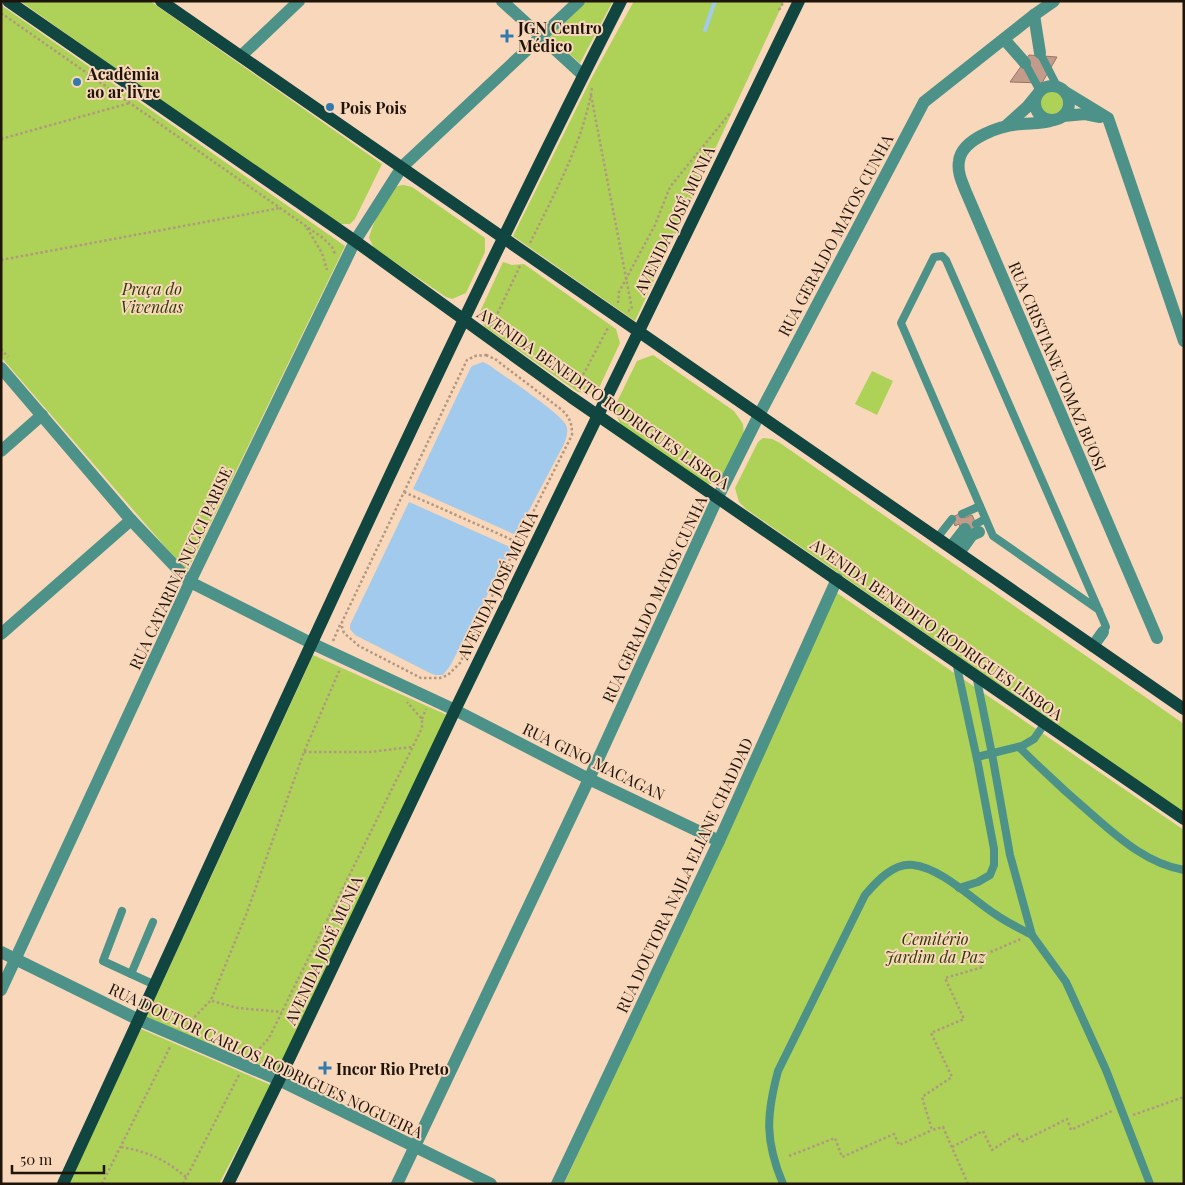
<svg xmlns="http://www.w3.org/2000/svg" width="1185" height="1185" viewBox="0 0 1185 1185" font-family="'Playfair Display',serif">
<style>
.green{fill:#add257}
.water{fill:#a2caec}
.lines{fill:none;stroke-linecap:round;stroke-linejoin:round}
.stream{stroke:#a2caec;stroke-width:4}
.building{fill:#c29b8a;stroke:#9a7565}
.path{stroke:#b29881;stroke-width:2.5;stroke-dasharray:2.5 2.5;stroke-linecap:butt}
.service{stroke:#4d9288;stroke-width:8}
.minor{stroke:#4d9288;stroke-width:12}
.primary{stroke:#11453f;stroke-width:12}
.poi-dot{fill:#327aae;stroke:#f8d7ba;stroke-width:2}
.labels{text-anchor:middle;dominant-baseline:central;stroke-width:4;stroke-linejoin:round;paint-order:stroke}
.poi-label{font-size:16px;font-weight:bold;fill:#1f1409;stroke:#f8d7ba;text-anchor:start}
.street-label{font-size:16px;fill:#1f1409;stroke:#f8d7ba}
.park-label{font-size:16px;font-style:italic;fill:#2d3a05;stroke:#f8d7ba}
</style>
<rect width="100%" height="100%" fill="#f8d7ba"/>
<g class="green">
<path d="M 20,1 L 150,1 L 382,164 L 355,219 L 350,224 L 336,224 Z"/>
<path d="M 587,1 L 613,1 L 580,63 L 550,37 Z"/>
<path d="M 634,1 L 784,1 L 635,321 L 513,236 L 591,79 Z"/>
<path d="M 1,5 L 345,246 L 187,572 L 1,357 Z"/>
<circle cx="1051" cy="103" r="12"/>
<path d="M 404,185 L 412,187 L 485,238 L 485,252 L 466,293 L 452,299 L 446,297 L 374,248 L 369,238 C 371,228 385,195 392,189 C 396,186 400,185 404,185 Z"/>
<path d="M 503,262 L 512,265 L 524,264 L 616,329 L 620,343 L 598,390 L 593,394 L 578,392 L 485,327 L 478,316 Z"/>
<path d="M 653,355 L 734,411 L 743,424 L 744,435 L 723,479 C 716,484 712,485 704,483 L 620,424 L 614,408 L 637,361 Z"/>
<path d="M 872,371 L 893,381 L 877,415 L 855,404 Z"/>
<path d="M 763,438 L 772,439 L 780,443 L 1184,724 L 1184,813 L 746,509 L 739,502 L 735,488 L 758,442 Z"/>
<path d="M 837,593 L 1184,830 L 1184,1184 L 564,1184 Z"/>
<path d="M 313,655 L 447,715 L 276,1074 L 146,1018 Z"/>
<path d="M 141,1029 L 271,1085 L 219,1184 L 69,1184 Z"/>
</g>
<g class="water">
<path d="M 483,362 L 489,365 C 504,376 560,413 566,425 C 569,432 566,438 564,444 L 516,535 L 413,489 L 470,369 L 472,366 Z"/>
<path d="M 409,502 L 512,548 L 450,666 L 443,675 L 435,675 L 430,673 L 355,635 L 350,629 L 350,625 Z"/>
</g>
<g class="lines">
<path class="stream" d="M 705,30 L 715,1"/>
</g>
<g class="building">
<path d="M 1029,55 L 1057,57 L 1042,83 L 1010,82 Z"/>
<path d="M 962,513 L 964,518 L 972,515 L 979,530 L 961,530 L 959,524 L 955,526 L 952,517 Z"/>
</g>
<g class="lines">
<g class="path">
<path d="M 779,10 L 784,1"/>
<path d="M 1,13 L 323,238 L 332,247 L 335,254"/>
<path d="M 591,95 L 632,309 L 628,311"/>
<path d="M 1,139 L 130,103"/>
<path d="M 307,228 L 322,253 L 327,270"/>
<path d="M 530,243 C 554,194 583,143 592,88"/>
<path d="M 1,260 L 280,208"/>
<path d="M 618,303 L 619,292 L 655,225 L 670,187 L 731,112"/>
<path d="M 491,327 L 521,264"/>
<path d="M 1,349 L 8,357"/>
<path d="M 486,355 L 495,359 L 562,410 C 570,418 572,423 572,435 L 518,542 L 460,663 L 448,675 L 440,678 L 421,678 L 359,646 L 344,633 L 342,627 L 342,622 L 467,360 L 475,356 Z"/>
<path d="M 576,388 L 609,326"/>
<path d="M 404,492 L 517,542"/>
<path d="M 180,555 L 186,555 L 191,551"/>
<path d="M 333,641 L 340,625"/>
<path d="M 422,719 L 426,709"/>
<path d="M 304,752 L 369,752 L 412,747"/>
<path d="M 212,1001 L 238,1008 L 282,1012"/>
<path d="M 184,1028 L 211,1000 L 246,915 L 304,752 L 340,669"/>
<path d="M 253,1056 L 269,1038 L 422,728 L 422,719 L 407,702"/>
<path d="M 1133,1115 L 1184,1097"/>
<path d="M 121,1147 C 149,1152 164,1159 186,1177"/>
<path d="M 952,1147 L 983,1131 L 992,1150 L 1017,1134 L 1021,1142 L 1067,1119 L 1071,1130 L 1112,1111"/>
<path d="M 789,1156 L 835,1138 L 842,1157 L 894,1134 L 899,1145 L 932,1130"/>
<path d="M 102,1184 L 170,1047"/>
<path d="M 183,1184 L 239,1075"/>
<path d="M 968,1184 L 943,1127 L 932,1130 L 922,1097 L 952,1077 L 931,1033 L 964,1019 L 945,978 L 983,967 L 981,956 L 1021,939"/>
</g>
<g class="service">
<path d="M 1040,53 L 1057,86"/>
<path d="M 1025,63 L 1040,91"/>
<path d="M 962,514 L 980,506"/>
<path d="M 976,524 L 985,519"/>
<path d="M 937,538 L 952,519"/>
<path d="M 1099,610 L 993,536 L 901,323 L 934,257 L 942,256 L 946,260 L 1104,622 L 1106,627 L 1103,632"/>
<path d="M 956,662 L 978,764 L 994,849 L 994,865 L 990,875 L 978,882 L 959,888"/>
<path d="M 976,675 L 992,754 L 1010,855 L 1032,935 L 1066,982 L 1106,1070 L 1150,1184"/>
<path d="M 1019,747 C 1044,772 1069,795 1096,818 C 1121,840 1149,864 1184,870"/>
<path d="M 977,757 L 1022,746 L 1034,739 L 1045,723"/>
<path d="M 122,911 L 103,961 L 155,985"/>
<path d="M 131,974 L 153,922"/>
<path d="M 783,1184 C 765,1141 766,1116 778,1071 L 865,895 C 877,881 893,863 913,865 C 941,868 972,899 995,914 C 1006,922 1019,928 1032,935"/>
</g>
<g class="minor">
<path d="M 502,1 L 583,75"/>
<path d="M 1034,15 L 1040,53"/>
<path d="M 1004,39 L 1025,63"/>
<path d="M 241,56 L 299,1"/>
<circle cx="1052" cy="103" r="17"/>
<path d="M 1067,93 L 1108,118 L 1184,341"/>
<path d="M 1063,116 L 1085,114 L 1100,117"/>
<path d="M 1053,120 C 1042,124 1033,123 1022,124 C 1002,125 962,138 959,161 C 957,172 962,182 966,192 L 1157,638"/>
<path d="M 1007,125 L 1027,107 L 1036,96"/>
<path d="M 1,368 L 131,520 L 190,582 L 311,643 L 455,710 L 589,779 L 719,841"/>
<path d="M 1,451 L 42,415"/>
<path d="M 951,547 L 965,529"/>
<path d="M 959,553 L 972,535 L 979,532"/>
<path d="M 1,634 L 131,520"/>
<path d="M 1093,646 L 1103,632"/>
<path d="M 1,952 L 139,1020 L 279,1080 L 491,1184"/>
<path d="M 1,990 L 190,582 L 355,241 L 402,167 L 579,1"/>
<path d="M 397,1184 L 589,779 L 718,497 L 759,415 L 924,102 L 1034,15 L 1054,1"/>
<path d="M 557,1184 L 719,841 L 837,579"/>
</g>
<g class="primary">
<path d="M 8,1 L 355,241 L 571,397 L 1184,819"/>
<path d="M 161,1 L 1184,709"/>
<path d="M 63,1184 C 246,788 423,390 621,1"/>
<path d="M 228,1184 L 279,1080 L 455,710 L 799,1"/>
</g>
</g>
<g class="poi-dot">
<path d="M504.5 28.5h5v5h5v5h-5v5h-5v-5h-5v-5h5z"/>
<circle cx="77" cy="82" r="5"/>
<circle cx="330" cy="107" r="5"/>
<path d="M322.5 1060.5h5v5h5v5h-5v5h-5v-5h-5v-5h5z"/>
</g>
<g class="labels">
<g class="poi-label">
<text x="518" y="27">JGN Centro<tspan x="518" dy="18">Médico</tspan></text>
<text x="87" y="73">Acadêmia<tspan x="87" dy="18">ao ar livre</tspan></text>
<text x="340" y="107">Pois Pois</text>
<text x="336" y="1068">Incor Rio Preto</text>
</g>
<g class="street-label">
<text transform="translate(674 220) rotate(-64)">AVENIDA JOSÉ MUNIA</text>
<text transform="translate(835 235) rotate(-62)">RUA GERALDO MATOS CUNHA</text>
<text transform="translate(1058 366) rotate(67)">RUA CRISTIANE TOMAZ BUOSI</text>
<text transform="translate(604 398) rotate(35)">AVENIDA BENEDITO RODRIGUES LISBOA</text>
<text transform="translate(180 568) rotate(-65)">RUA CATARINA NUCCI PARISE</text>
<text transform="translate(497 585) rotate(-64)">AVENIDA JOSÉ MUNIA</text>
<text transform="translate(654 599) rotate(-65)">RUA GERALDO MATOS CUNHA</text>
<text transform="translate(937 629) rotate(35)">AVENIDA BENEDITO RODRIGUES LISBOA</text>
<text transform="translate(594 761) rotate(26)">RUA GINO MACAGAN</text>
<text transform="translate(684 875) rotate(-65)">RUA DOUTORA NAJLA ELIANE CHADDAD</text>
<text transform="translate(323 950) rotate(-65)">AVENIDA JOSÉ MUNIA</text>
<text transform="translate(266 1060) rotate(25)">RUA DOUTOR CARLOS RODRIGUES NOGUEIRA</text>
</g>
<g class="park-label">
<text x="152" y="288">Praça do<tspan x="152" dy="18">Vivendas</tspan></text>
<text x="935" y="938">Cemitério<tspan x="935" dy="18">Jardim da Paz</tspan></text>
</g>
</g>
<rect width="1185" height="1185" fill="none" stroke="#1f1409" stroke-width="5"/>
<path d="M12 1165v8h92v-8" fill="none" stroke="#1f1409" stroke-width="2.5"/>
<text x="20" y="1165" font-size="15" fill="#1f1409" stroke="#f8d7ba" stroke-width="4" paint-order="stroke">50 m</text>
</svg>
